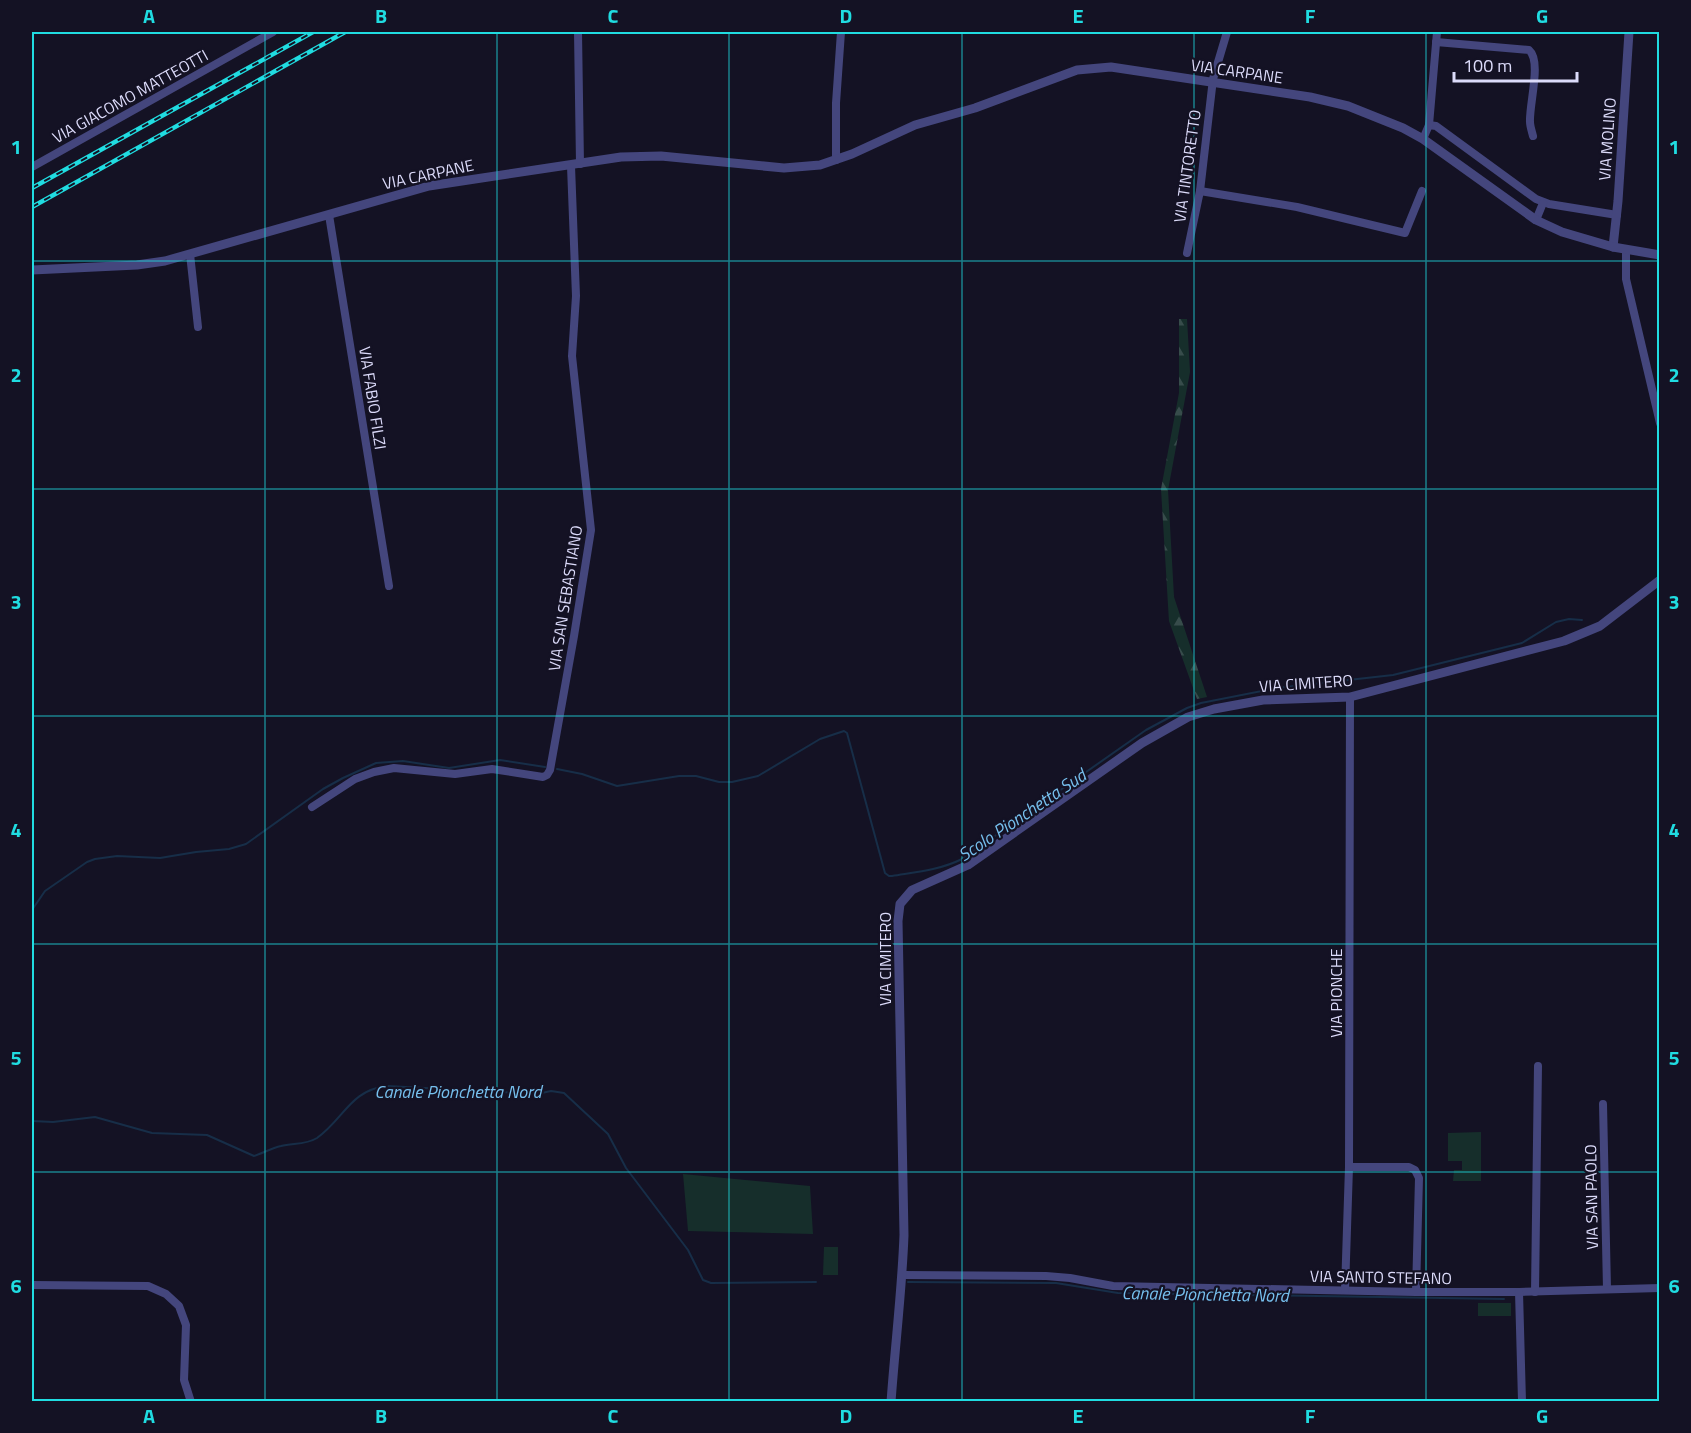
<svg xmlns="http://www.w3.org/2000/svg" width="1691" height="1433" viewBox="0 0 1691 1433" font-family="'Titillium Web',sans-serif">
<style>
.forest{fill:url(#forest-firs)}
.park{fill:#162e2b}
.lines{fill:none;stroke-linecap:round;stroke-linejoin:round}
.stream{stroke:#172e48;stroke-width:2}
.minor{stroke:#44467d;stroke-width:8}
.tertiary{stroke:#44467d;stroke-width:9}
.rail-casing{stroke:#20dce1;stroke-width:4.5}
.rail{stroke:#141224;stroke-width:2;stroke-dasharray:7;stroke-linecap:butt}
.grid{fill:none;stroke:#20dce1;stroke-width:1.5;stroke-opacity:0.55}
.labels{text-anchor:middle;dominant-baseline:central;stroke-width:4.5;stroke-linejoin:round;paint-order:stroke}
.street-label{font-size:16px;fill:#dcdbfa;stroke:#141224}
.water-label{font-size:18px;font-style:italic;fill:#76bfed;stroke:#141224}
.neatline{fill:none;stroke:#20dce1;stroke-width:2}
.grid-label{font-size:20px;text-anchor:middle;font-weight:bold;fill:#20dce1}
</style>
<defs>
<pattern id="forest-firs" width="22" height="20" patternUnits="userSpaceOnUse" patternTransform="scale(1.5)"><rect width="22" height="20" fill="#162e2b"/><path d="M5 1l3.5 6h-7zM16 11l3.5 6h-7z" fill="#374c4b"/></pattern>
</defs>
<rect width="100%" height="100%" fill="#141224"/>
<path class="forest" d="M 1179,319 L 1187,319 L 1190,372 L 1168,490 L 1174,597 L 1207,697 L 1197,699 L 1169,621 L 1161,489 L 1179,393 Z"/>
<g class="park">
<path d="M 1481,1132 L 1481,1181 L 1453,1181 L 1454,1170 L 1462,1170 L 1462,1161 L 1448,1161 L 1448,1133 Z"/>
<path d="M 683,1174 L 810,1186 L 813,1234 L 688,1231 Z"/>
<path d="M 824,1247 L 838,1247 L 838,1275 L 823,1275 Z"/>
<rect x="1478" y="1303" width="33" height="13"/>
</g>
<g class="lines">
<g class="stream">
<path d="M 557,769 L 582,774 L 617,786 L 679,776 L 696,776 L 719,782 L 732,782 L 758,776 L 820,739 L 844,731 L 847,733 L 885,873 L 889,876 L 892,876 C 916,872 940,870 962,859 L 1146,730 L 1187,708 L 1201,703 L 1277,688 L 1393,675 L 1522,643 L 1556,622 L 1569,619 L 1582,620"/>
<path d="M 32,910 L 45,891 L 87,862 L 95,859 L 117,856 L 160,858 L 196,852 L 229,849 L 246,844 L 323,789 L 343,778 L 376,763 L 403,761 L 449,768 L 500,760 L 545,767"/>
<path d="M 32,1121 L 53,1122 L 95,1117 L 152,1133 L 207,1135 L 254,1156 C 263,1153 272,1148 281,1146 C 293,1143 306,1145 317,1138 C 344,1119 350,1090 387,1086 L 537,1094 L 551,1091 L 564,1093 L 608,1134 L 626,1168 L 688,1250 L 703,1280 L 711,1283 L 816,1282"/>
<path d="M 908,1282 L 1056,1283 L 1118,1293 L 1504,1299"/>
</g>
<g class="minor">
<path d="M 578,32 L 580,164"/>
<path d="M 1436,42 L 1529,50 C 1542,61 1529,104 1530,122 C 1530,126 1532,132 1533,136"/>
<path d="M 1429,125 L 1436,126 L 1536,199 L 1549,204 L 1617,215"/>
<path d="M 1423,139 L 1429,125 L 1437,32"/>
<path d="M 836,160 L 836,103 L 841,32"/>
<path d="M 32,167 L 273,32"/>
<path d="M 1200,191 L 1297,207 L 1405,233 L 1422,191"/>
<path d="M 329,215 L 389,586"/>
<path d="M 1536,220 L 1543,203"/>
<path d="M 1626,251 L 1626,279 L 1660,423"/>
<path d="M 1187,253 L 1200,191 L 1213,79 L 1227,32"/>
<path d="M 190,254 L 198,327"/>
<path d="M 312,807 L 355,779 L 374,772 L 394,768 L 455,774 L 492,769 L 543,777 L 547,775 L 550,770 L 574,636 L 591,530 L 572,356 L 576,296 L 571,166"/>
<path d="M 1603,1104 L 1607,1289"/>
<path d="M 1349,1167 L 1409,1167 L 1415,1170 L 1419,1178 L 1416,1292"/>
<path d="M 903,1275 L 1046,1276 L 1070,1278 L 1113,1286 L 1416,1292 L 1519,1292 L 1660,1288"/>
<path d="M 32,1285 L 148,1286 L 166,1294 L 179,1306 L 186,1325 L 184,1380 L 191,1402"/>
<path d="M 1345,1290 L 1349,1167 L 1350,697"/>
<path d="M 1519,1292 L 1522,1401"/>
<path d="M 1535,1292 L 1538,1066"/>
</g>
<g class="tertiary">
<path d="M 1613,247 L 1618,201 L 1629,32"/>
<path d="M 32,270 L 137,265 L 165,261 L 429,186 L 621,157 L 661,156 L 784,168 L 820,165 L 852,154 L 915,125 L 975,108 L 1077,70 L 1111,67 L 1310,97 L 1348,106 L 1403,128 L 1423,139 L 1536,220 L 1562,232 L 1613,247 L 1660,255"/>
<path d="M 891,1402 C 895,1346 902,1290 904,1235 L 898,921 L 900,904 L 912,890 L 968,865 L 1142,743 L 1188,717 L 1214,709 L 1263,700 L 1350,697 L 1564,641 L 1600,626 L 1660,580"/>
</g>
<g class="rail-casing">
<g id="rail">
<path d="M 32,188 L 313,32"/>
<path d="M 32,207 L 345,32"/>
</g>
</g>
<use href="#rail" class="rail"/>
</g>
<path class="grid" d="M 265,32 L 265,1402M 497,32 L 497,1402M 729,32 L 729,1402M 962,32 L 962,1402M 1194,32 L 1194,1402M 1426,32 L 1426,1402M 32,261 L 1660,261M 32,489 L 1660,489M 32,716 L 1660,716M 32,944 L 1660,944M 32,1172 L 1660,1172"/>
<g class="labels">
<g class="street-label">
<text transform="translate(1237 71) rotate(8)">VIA CARPANE</text>
<text transform="translate(130 96) rotate(-29)">VIA GIACOMO MATTEOTTI</text>
<text transform="translate(1607 139) rotate(-86)">VIA MOLINO</text>
<text transform="translate(1187 166) rotate(-82)">VIA TINTORETTO</text>
<text transform="translate(428 174) rotate(-12)">VIA CARPANE</text>
<text transform="translate(373 398) rotate(81)">VIA FABIO FILZI</text>
<text transform="translate(565 598) rotate(-81)">VIA SAN SEBASTIANO</text>
<text transform="translate(1306 683) rotate(-4)">VIA CIMITERO</text>
<text transform="translate(885 959) rotate(-90)">VIA CIMITERO</text>
<text transform="translate(1336 993) rotate(-90)">VIA PIONCHE</text>
<text transform="translate(1591 1197) rotate(-91)">VIA SAN PAOLO</text>
<text transform="translate(1381 1277) rotate(1)">VIA SANTO STEFANO</text>
</g>
<g class="water-label">
<text transform="translate(1022 815) rotate(-34)">Scolo Pionchetta Sud</text>
<text x="458" y="1091">Canale Pionchetta Nord</text>
<text transform="translate(1205 1294) rotate(1)">Canale Pionchetta Nord</text>
</g>
</g>
<rect width="1691" height="1433" fill="none" stroke="#141224" stroke-width="66"/>
<path d="M1454 72v9h123v-9" fill="none" stroke="#dcdbfa" stroke-width="3"/>
<text x="1463" y="72" font-size="18" fill="#dcdbfa" stroke="#141224" stroke-width="4.5" paint-order="stroke">100 m</text>
<rect x="33" y="33" width="1625" height="1367" class="neatline"/>
<g class="grid-label">
<text x="149" y="23">A</text>
<text x="381" y="23">B</text>
<text x="613" y="23">C</text>
<text x="846" y="23">D</text>
<text x="1078" y="23">E</text>
<text x="1310" y="23">F</text>
<text x="1542" y="23">G</text>
<text x="16" y="154">1</text>
<text x="1674" y="154">1</text>
<text x="16" y="382">2</text>
<text x="1674" y="382">2</text>
<text x="16" y="609">3</text>
<text x="1674" y="609">3</text>
<text x="16" y="837">4</text>
<text x="1674" y="837">4</text>
<text x="16" y="1065">5</text>
<text x="1674" y="1065">5</text>
<text x="16" y="1293">6</text>
<text x="1674" y="1293">6</text>
<text x="149" y="1423">A</text>
<text x="381" y="1423">B</text>
<text x="613" y="1423">C</text>
<text x="846" y="1423">D</text>
<text x="1078" y="1423">E</text>
<text x="1310" y="1423">F</text>
<text x="1542" y="1423">G</text>
</g>
</svg>
